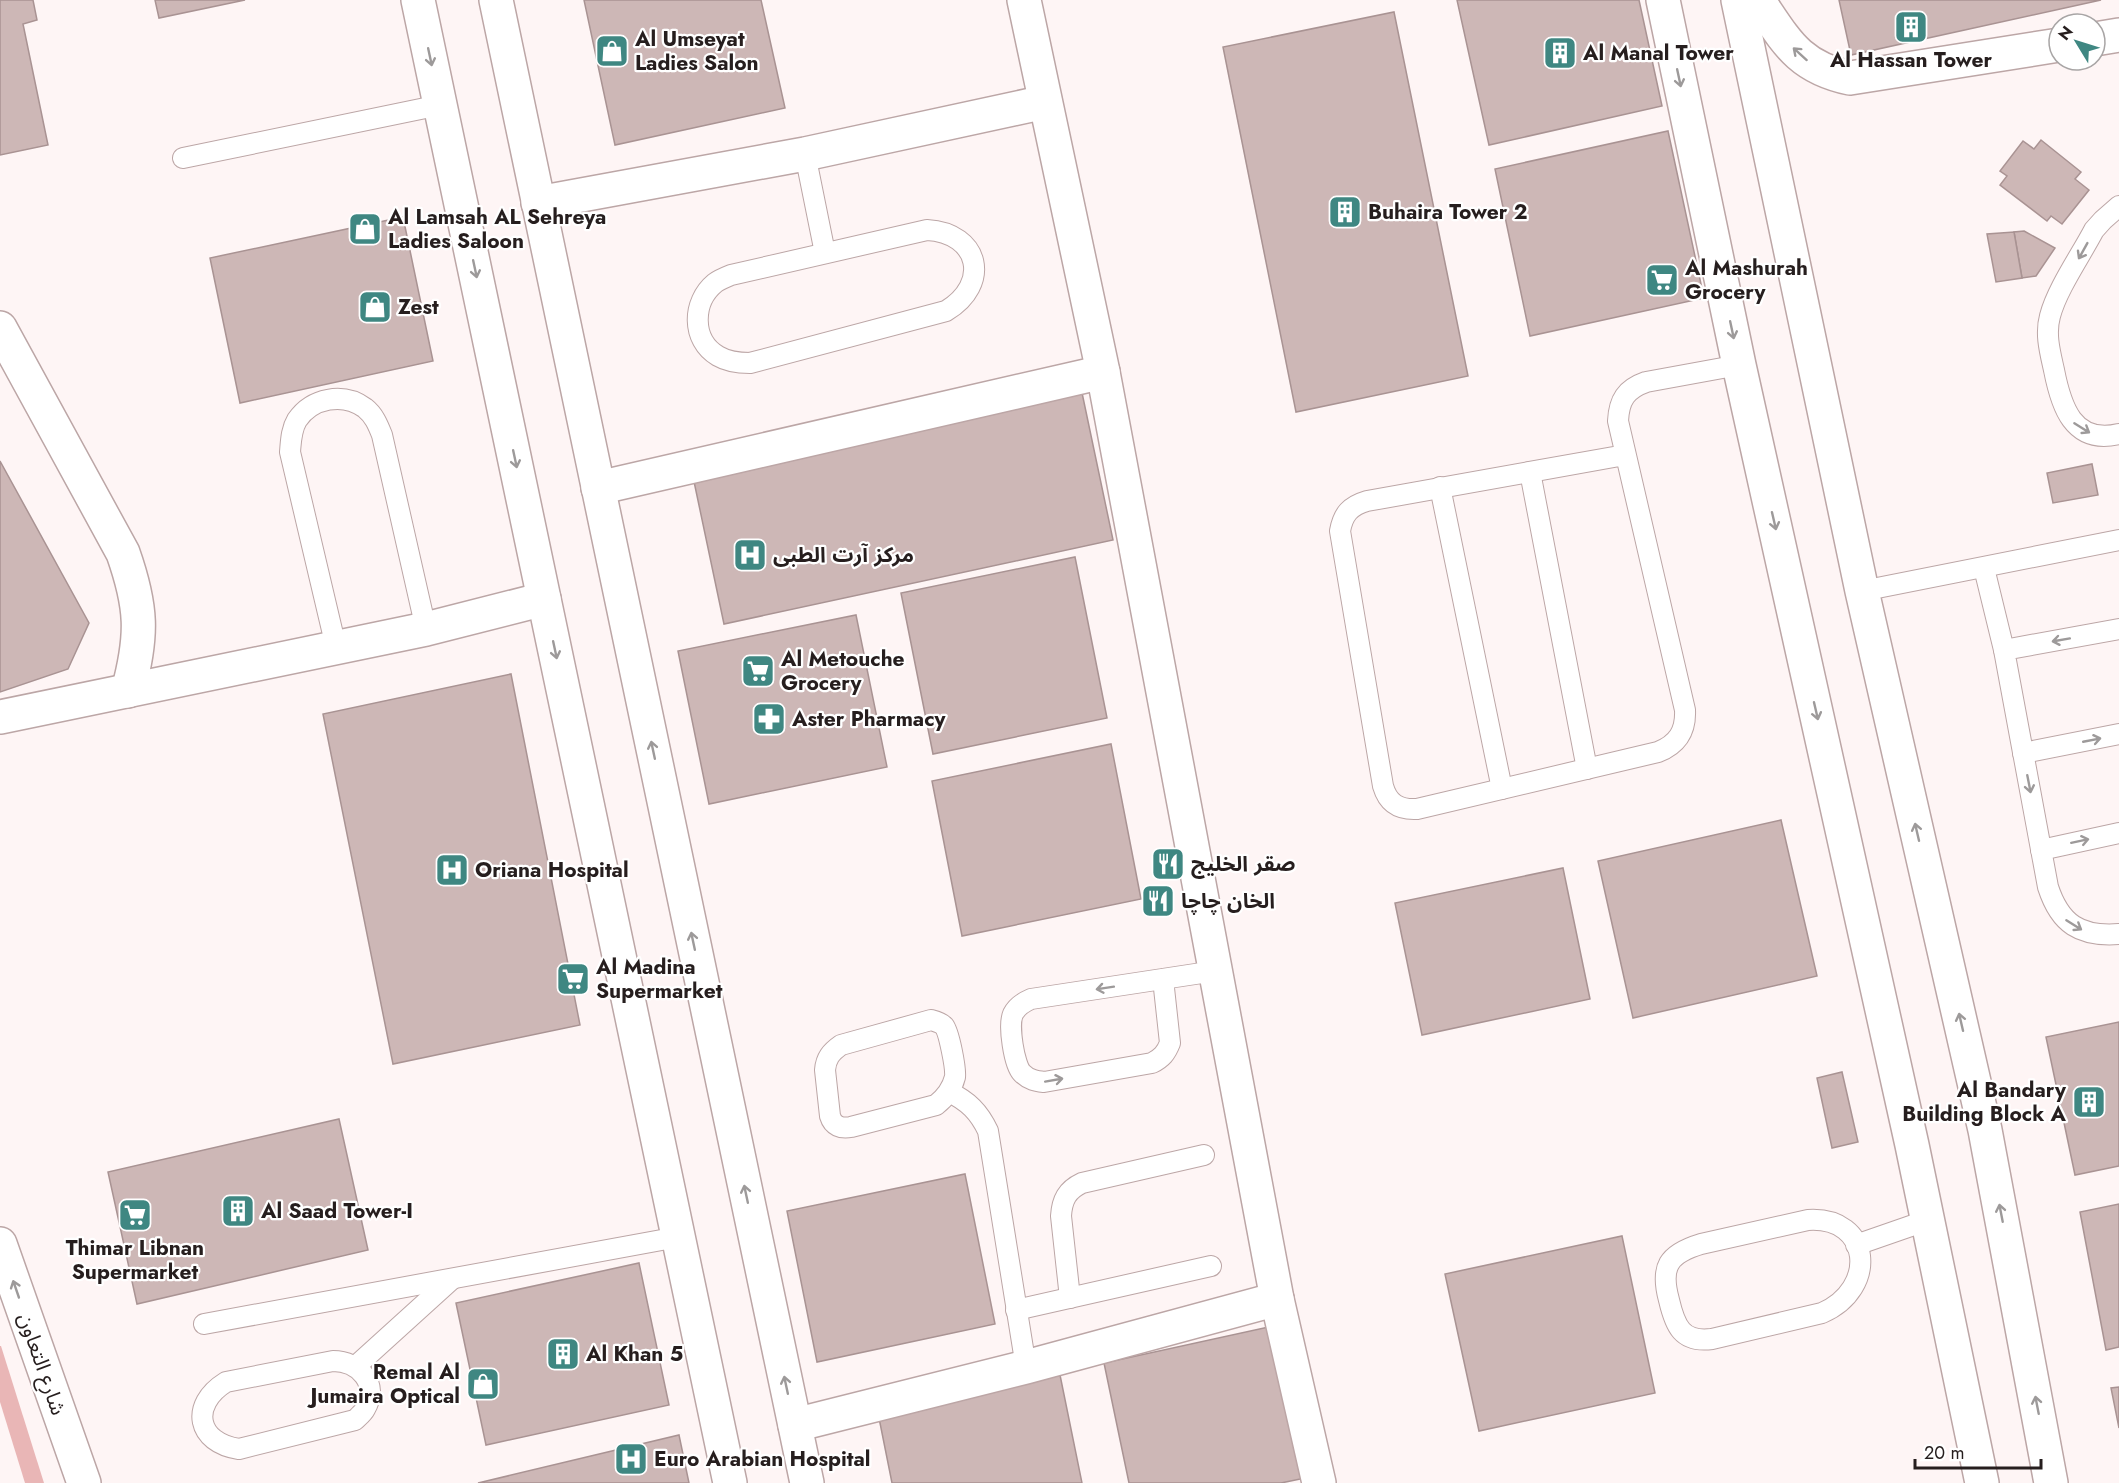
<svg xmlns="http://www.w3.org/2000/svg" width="2119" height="1483" viewBox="0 0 2119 1483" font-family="Jost,'Noto Sans Arabic',sans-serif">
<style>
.green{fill:#e9b6b6}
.building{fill:#cdb7b6;stroke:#a99393;stroke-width:1.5}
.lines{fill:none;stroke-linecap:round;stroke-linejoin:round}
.lane-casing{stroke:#bca6a6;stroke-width:22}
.street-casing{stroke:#bca6a6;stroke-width:36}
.secondary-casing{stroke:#bca6a6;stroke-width:36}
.lane{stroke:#fff;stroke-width:20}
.street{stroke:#fff;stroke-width:33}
.secondary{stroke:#fff;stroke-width:33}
.oneway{stroke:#9d9a9a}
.labels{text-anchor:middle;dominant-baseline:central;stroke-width:4.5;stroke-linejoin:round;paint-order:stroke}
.poi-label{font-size:21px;font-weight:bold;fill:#261e1e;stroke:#fff;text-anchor:start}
.street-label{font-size:21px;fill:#261e1e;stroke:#fff}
</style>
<rect width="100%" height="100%" fill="#fef5f5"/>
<path class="green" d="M 0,1346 L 1,1346 L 44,1483 L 25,1483 L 0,1402 Z"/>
<g class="building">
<path d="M 0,0 L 33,0 L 37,20 L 23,24 L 48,145 L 0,155 Z"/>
<path d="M 155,0 L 245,0 L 159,18 Z"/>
<path d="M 584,0 L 761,0 L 785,108 L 615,145 Z"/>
<path d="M 1457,0 L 1639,0 L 1662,106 L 1489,145 Z"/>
<path d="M 1839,0 L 2101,0 L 1851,55 Z"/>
<path d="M 1394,12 L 1468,376 L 1296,412 L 1223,47 Z"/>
<path d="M 1668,131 L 1704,298 L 1530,336 L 1495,169 Z"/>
<path d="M 2041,140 L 2081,172 L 2075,179 L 2089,190 L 2062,224 L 2051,216 L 2047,221 L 2000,185 L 2007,176 L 2000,171 L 2023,141 L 2034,149 Z"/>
<path d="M 403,217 L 433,361 L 240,403 L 210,258 Z"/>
<path d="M 2024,231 L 2055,248 L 2036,276 L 2022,278 L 2014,232 Z"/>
<path d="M 2014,232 L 2022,278 L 1996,282 L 1987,234 Z"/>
<path d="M 1081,388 L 1113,540 L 724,624 L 692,472 Z"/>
<path d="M 0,461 L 89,623 L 68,669 L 0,692 Z"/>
<path d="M 2092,464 L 2098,495 L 2053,503 L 2047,473 Z"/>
<path d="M 1075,557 L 1107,718 L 933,754 L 901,593 Z"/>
<path d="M 856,615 L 887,767 L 709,804 L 678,651 Z"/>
<path d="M 511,674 L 580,1025 L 393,1064 L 323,714 Z"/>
<path d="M 1111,744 L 1141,899 L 962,936 L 932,781 Z"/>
<path d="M 1781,820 L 1817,976 L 1633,1018 L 1598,861 Z"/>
<path d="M 1563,868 L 1590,999 L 1422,1035 L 1395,903 Z"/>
<path d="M 2119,1022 L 2119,1166 L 2075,1175 L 2046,1037 Z"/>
<path d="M 1842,1072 L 1858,1142 L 1832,1148 L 1817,1078 Z"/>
<path d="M 339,1119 L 368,1250 L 137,1304 L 108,1172 Z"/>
<path d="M 965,1174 L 995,1324 L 817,1362 L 787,1211 Z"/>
<path d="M 2119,1204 L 2119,1347 L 2106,1350 L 2080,1212 Z"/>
<path d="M 1622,1236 L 1655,1393 L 1479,1431 L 1445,1274 Z"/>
<path d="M 639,1263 L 669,1405 L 486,1445 L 456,1303 Z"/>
<path d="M 1282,1324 L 1315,1476 L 1281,1483 L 1129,1483 L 1104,1363 Z"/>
<path d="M 1060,1375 L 1082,1483 L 892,1483 L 878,1413 Z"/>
<path d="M 2119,1387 L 2119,1428 L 2111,1388 Z"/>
<path d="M 679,1435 L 689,1483 L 478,1483 Z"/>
</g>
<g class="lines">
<g class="lane-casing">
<g id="lane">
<path d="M 805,154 L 825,253"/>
<path d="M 183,158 L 440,105"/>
<path d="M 2119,206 L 2103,220 L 2094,230 C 2081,255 2057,289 2050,316 C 2045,334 2050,352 2054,370 C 2061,406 2073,445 2119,434"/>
<path d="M 927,230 C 980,233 991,284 946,311 L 750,363 C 738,363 728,362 718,356 C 691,340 692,302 715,283 C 719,280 726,277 731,275 Z"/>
<path d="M 1625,455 L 1367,501 C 1350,506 1343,514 1340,531 L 1383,786 C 1388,803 1398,810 1417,809 L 1658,752 C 1678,744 1686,731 1685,710 L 1618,421 C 1619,400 1626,389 1646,382 L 1739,365"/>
<path d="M 1530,472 L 1587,769"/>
<path d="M 1440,487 L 1502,789"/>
<path d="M 1984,568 L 2004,650"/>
<path d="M 1862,591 L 2119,540"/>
<path d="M 2119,629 L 2004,650 L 2048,887 C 2060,924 2080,937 2119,934"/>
<path d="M 336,647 L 290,452 C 291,441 291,430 297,420 C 312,398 343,392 365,408 C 374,415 378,425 382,435 L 426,629"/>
<path d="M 2023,753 L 2119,734"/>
<path d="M 2041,850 L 2119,833"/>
<path d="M 1163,979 L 1170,1043 C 1166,1053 1162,1058 1152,1063 L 1044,1082 C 1036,1081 1029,1080 1022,1073 C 1014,1065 1008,1025 1013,1014 C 1017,1006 1024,1002 1031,999 L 1215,971"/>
<path d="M 931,1020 C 935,1021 940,1022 944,1026 C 949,1032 956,1068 955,1077 C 952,1089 945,1098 936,1105 L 851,1127 C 841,1129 833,1126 830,1116 L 825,1070 C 826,1058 831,1052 841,1045 Z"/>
<path d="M 949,1092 C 968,1101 979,1112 988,1131 L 1026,1367"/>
<path d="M 1808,1220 C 1872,1216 1878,1289 1822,1313 L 1712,1339 C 1682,1343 1675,1326 1669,1300 C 1660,1267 1668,1254 1701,1244 Z"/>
<path d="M 1856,1245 L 1928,1220"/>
<path d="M 1070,1298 L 1061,1216 C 1062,1200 1067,1190 1082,1183 L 1204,1155"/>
<path d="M 1016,1310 L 1211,1266"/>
<path d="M 204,1324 L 678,1237"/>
<path d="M 333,1361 C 359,1361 380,1384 365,1409 C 363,1413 358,1417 355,1420 L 239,1449 C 197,1443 189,1405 226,1382 Z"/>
<path d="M 356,1366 L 452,1279"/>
</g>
</g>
<g class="street-casing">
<g id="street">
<path d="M 1024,0 L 1103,372 L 1277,1299 L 1319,1483"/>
<path d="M 1758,0 C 1786,41 1798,67 1850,78 L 2059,45"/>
<path d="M 2095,39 L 2119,35"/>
<path d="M 538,203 L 805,154 L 1045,102"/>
<path d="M 0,328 L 123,553 C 142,607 143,635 128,691"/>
<path d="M 598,488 L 1103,372"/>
<path d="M 795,1425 L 1026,1367 L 1277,1299"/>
</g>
</g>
<g class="secondary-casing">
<g id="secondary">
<path d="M 418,0 L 730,1483"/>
<path d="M 496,0 L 807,1483"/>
<path d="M 1663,0 L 1739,365 L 1912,1145 L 1982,1483"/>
<path d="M 1738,0 L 1862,591 L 1985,1130 L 2051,1483"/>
<path d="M 0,717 L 426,629 L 544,599"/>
<path d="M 0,1244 L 84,1483"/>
</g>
</g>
<use href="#lane" class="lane"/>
<use href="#street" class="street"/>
<use href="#secondary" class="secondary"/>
</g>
<defs><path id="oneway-shaft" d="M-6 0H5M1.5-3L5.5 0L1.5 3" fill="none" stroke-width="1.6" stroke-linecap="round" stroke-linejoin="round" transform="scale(1.5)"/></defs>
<g class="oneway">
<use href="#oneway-shaft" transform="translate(1800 54) rotate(-138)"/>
<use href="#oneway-shaft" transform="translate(430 57) rotate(78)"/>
<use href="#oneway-shaft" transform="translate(1679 78) rotate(78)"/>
<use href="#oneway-shaft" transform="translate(2083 251) rotate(119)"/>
<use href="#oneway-shaft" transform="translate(475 269) rotate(78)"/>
<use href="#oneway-shaft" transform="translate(1732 330) rotate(78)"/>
<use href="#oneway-shaft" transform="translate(2082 428) rotate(32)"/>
<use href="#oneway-shaft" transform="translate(515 459) rotate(78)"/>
<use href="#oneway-shaft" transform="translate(1774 521) rotate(77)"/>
<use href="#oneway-shaft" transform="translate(2061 640) rotate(170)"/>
<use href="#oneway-shaft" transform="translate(555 650) rotate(78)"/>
<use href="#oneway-shaft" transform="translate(1816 711) rotate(77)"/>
<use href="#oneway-shaft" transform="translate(2092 740) rotate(-11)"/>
<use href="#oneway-shaft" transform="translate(653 750) rotate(-102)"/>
<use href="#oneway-shaft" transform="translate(2029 784) rotate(79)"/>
<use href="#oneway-shaft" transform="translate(1917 832) rotate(-103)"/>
<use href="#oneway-shaft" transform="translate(2080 841) rotate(-12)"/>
<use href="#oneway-shaft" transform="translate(2074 925) rotate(32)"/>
<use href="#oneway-shaft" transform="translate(693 941) rotate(-102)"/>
<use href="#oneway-shaft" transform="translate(1105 988) rotate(171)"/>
<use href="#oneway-shaft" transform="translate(1961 1022) rotate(-103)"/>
<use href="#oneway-shaft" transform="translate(1054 1080) rotate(-10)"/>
<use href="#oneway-shaft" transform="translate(746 1194) rotate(-102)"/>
<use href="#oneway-shaft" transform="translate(2001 1213) rotate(-101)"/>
<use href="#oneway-shaft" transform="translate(16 1289) rotate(-109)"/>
<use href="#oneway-shaft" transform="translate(786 1385) rotate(-102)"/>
<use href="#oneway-shaft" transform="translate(2037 1405) rotate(-101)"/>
</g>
<defs>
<g id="building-square" transform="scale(1.725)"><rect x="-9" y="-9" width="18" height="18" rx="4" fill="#3f8782" stroke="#fff"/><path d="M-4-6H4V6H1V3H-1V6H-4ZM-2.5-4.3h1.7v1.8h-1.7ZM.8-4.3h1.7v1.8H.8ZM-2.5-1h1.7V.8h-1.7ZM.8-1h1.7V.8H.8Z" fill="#fff"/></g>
<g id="shop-square" transform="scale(1.725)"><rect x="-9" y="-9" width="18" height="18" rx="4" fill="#3f8782" stroke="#fff"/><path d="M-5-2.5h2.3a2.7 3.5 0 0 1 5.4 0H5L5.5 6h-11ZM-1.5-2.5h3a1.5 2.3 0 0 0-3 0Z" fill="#fff"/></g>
<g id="supermarket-square" transform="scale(1.725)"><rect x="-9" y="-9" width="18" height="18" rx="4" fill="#3f8782" stroke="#fff"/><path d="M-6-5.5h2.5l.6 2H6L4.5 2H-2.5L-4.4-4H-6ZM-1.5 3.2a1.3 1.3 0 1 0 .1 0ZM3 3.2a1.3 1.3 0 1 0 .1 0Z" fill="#fff"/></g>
<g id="hospital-square" transform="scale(1.725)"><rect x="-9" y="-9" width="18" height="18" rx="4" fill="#3f8782" stroke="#fff"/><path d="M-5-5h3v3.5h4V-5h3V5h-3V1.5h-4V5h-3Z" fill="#fff"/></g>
<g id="pharmacy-square" transform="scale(1.725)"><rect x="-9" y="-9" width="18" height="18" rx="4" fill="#3f8782" stroke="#fff"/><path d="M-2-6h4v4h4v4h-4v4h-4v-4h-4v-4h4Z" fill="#fff"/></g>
<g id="restaurant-square" transform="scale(1.725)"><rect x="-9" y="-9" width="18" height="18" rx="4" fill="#3f8782" stroke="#fff"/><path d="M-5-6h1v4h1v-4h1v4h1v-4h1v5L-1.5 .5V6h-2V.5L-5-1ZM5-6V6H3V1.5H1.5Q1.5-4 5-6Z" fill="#fff"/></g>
</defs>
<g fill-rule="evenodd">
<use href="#building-square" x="1911" y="27"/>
<use href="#shop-square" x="612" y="51"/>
<use href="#building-square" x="1560" y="53"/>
<use href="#building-square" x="1345" y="212"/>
<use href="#shop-square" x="365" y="229"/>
<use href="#supermarket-square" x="1662" y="280"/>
<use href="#shop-square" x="375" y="307"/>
<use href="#hospital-square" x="750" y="555"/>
<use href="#supermarket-square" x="758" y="671"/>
<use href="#pharmacy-square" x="769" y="719"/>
<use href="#restaurant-square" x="1168" y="864"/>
<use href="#hospital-square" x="452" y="870"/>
<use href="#restaurant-square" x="1158" y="901"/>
<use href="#supermarket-square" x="573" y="979"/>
<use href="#building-square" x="2089" y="1102"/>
<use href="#building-square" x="238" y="1211"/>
<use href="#supermarket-square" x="135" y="1215"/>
<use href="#building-square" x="563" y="1354"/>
<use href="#shop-square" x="483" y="1384"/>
<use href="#hospital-square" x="631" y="1459"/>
</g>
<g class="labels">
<g class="poi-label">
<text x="635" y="39">Al Umseyat<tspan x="635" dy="24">Ladies Salon</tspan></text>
<text x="1583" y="53">Al Manal Tower</text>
<text x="1911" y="60" text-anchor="middle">Al Hassan Tower</text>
<text x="1368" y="212">Buhaira Tower 2</text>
<text x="388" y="217">Al Lamsah AL Sehreya<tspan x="388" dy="24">Ladies Saloon</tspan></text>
<text x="1685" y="268">Al Mashurah<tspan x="1685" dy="24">Grocery</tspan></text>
<text x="398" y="307">Zest</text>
<text x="773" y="555">مرکز آرت الطبی</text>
<text x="781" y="659">Al Metouche<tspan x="781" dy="24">Grocery</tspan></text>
<text x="792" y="719">Aster Pharmacy</text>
<text x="1191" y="864">صقر الخليج</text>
<text x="475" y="870">Oriana Hospital</text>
<text x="1181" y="901">الخان چاچا</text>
<text x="596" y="967">Al Madina<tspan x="596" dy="24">Supermarket</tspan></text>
<text x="2066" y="1090" text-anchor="end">Al Bandary<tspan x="2066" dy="24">Building Block A</tspan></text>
<text x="261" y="1211">Al Saad Tower-I</text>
<text x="135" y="1248" text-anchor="middle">Thimar Libnan<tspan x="135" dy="24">Supermarket</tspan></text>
<text x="586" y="1354">Al Khan 5</text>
<text x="460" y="1372" text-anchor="end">Remal Al<tspan x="460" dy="24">Jumaira Optical</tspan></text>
<text x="654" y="1459">Euro Arabian Hospital</text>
</g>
<g class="street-label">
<text transform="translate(42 1364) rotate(71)">شارع التعاون</text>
</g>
</g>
<g transform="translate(2077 42) rotate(308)"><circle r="28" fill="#ffffff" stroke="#a8a5a5" stroke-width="1.5"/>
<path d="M0-4.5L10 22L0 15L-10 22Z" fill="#3f8782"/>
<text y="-9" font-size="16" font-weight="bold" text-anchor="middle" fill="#261e1e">N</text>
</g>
<path d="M1915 1459v9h126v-9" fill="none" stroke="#261e1e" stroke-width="3"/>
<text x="1924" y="1459" font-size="18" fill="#261e1e" stroke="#ffffff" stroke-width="4.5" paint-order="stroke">20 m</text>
</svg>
